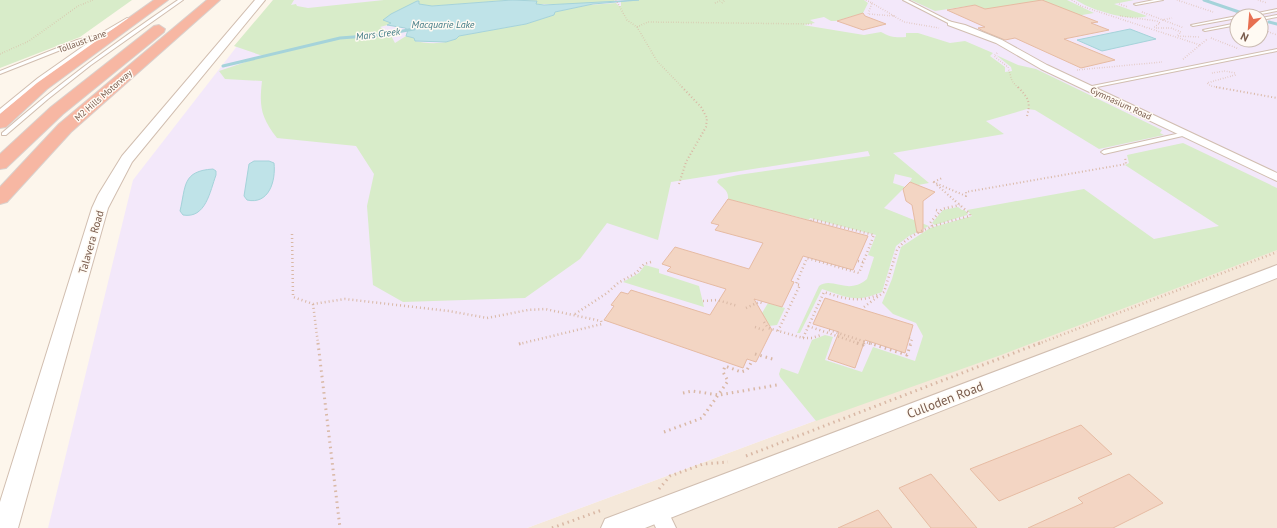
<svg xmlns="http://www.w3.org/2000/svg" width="1277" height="528" viewBox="0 0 1277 528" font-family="'PT Sans',sans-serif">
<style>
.residential{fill:#f5e8da}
.education{fill:#f3e8fa;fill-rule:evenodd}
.green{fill:#d8ecc9}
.water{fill:#bfe3e8;stroke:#a5d3da}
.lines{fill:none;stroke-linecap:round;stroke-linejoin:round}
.stream{stroke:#a5d3da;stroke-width:3}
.building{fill:#f3d5c3;stroke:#e6bba3}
.service-casing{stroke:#d1beb0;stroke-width:2}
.minor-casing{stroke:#d1beb0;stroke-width:2}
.tertiary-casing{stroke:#d1beb0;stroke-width:2}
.motorway-casing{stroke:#dad1cd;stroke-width:2}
.path-far3{stroke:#d9b8a5;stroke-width:1.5;stroke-dasharray:0.5 2;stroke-linecap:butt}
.path-far2{stroke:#d9b8a5;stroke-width:2;stroke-dasharray:1 2.5;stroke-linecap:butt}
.path-far1{stroke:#d9b8a5;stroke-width:2.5;stroke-dasharray:1 3;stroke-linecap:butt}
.path{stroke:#d9b8a5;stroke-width:3;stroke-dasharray:1.5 4;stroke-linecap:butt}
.service{fill:#fff;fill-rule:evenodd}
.minor{fill:#fff;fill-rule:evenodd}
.tertiary{fill:#fff;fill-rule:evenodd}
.motorway{fill:#f7b7a3;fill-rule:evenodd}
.labels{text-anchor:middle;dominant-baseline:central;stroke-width:3;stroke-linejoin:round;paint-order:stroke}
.far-street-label{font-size:9px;fill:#7a5c4d;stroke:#fffaf3}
.far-water-label{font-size:10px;font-style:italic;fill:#437c86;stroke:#fffaf3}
.street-label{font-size:11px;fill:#7a5c4d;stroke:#fffaf3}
.near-street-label{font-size:13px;fill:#7a5c4d;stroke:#fffaf3}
</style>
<rect width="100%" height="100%" fill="#fdf6ec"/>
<path class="residential" d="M 1277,249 L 1277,528 L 527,528 Z"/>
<path class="education" d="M 273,0 L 1277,0 L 1277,249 L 527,528 L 48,528 L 133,180 ZM 1237,16 L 1261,16 L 1261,40 L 1237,40 Z"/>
<g class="green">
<path d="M 0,0 L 132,0 L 80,37 L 0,68 Z"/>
<path d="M 273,0 L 294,0 L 291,5 L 296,4 L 297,6 L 308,8 L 384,0 L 614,0 L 615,1 L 578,4 L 536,4 L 537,1 L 512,0 L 432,6 L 413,4 L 391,14 L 391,24 L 380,27 L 389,32 L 395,43 L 406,36 L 415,38 L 415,41 C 426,44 450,45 459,36 L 526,24 L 554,15 L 555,12 L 589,5 L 616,3 L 619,6 L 621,6 L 621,2 L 639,0 L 864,0 L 868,3 L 863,13 L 836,21 L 831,21 L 824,17 L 810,20 L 815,23 L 803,25 L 864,35 L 881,32 C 890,37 896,38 906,37 L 906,33 L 918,33 L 950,43 L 965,41 L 993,53 L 990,56 L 1005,67 L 1005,72 L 1012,71 L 1011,67 L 996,55 L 1018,65 L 1036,69 L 1160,129 L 1162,130 L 1160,133 L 1164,135 L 1099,149 L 1035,110 L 1027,109 L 986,121 L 1004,134 L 893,153 L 929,183 L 918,185 L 910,182 L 912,178 L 895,174 L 893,183 L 905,187 L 884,208 L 929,226 L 909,236 L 896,246 L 882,292 C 854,303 850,298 822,289 L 800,333 L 797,333 L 819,286 C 833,276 847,296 867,279 L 874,257 L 868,255 L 876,235 L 810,218 L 809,220 L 728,199 C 729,190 722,188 717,182 L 719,179 L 738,175 L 870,156 L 868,151 L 671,182 L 658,240 L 607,223 L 580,259 L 525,298 L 403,302 L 373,285 L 367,206 L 374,174 L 356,146 L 277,138 C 261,117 259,107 262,81 L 225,79 L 219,71 L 263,56 L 234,46 Z"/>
<path d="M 911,0 L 1067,0 L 1094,13 L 1064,18 L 985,9 L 975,5 L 935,11 Z"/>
<path d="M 1076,0 L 1134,0 L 1114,4 L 1147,16 C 1130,22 1091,10 1076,0 Z"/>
<path d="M 1183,143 L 1277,188 L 1277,250 L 1001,355 L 816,421 L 780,377 L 779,374 L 781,368 L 798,374 L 812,340 L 825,335 L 833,337 L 825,360 L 862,372 L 873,347 L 915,361 L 923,336 L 916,323 L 893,314 L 882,303 L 892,279 L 901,247 L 930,228 L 972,216 L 967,210 L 1084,189 L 1154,239 L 1219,226 L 1125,165 L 1129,163 L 1127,155 Z"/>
<path d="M 958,207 L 962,210 L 964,210 L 968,213 L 967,215 L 935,225 L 932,223 L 943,210 Z"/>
<path d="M 645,265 L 659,269 L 659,273 L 699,286 L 704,307 L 623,282 L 639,273 Z"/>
<path d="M 768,303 L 785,308 L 777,325 L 769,326 L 762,313 Z"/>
</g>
<g class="water">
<path d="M 512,0 L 537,1 L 536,4 L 544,5 L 639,0 L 593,4 L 555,12 L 554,15 L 526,24 L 459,36 L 456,39 L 446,42 L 415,41 L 414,38 L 406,36 L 408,30 L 405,28 L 387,25 L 391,23 L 383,20 L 391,14 L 417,1 L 419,1 L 419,4 L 432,6 Z"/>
<path d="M 1130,29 L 1156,39 L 1102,51 L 1077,40 Z"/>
<path d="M 254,161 L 269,161 L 274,163 C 276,181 269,205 247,200 L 244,196 L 249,164 Z"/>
<path d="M 213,169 L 216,171 L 216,175 C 210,191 206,219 183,215 L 180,211 C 186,186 182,171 213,169 Z"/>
</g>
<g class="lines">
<g class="stream">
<path d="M 1204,0 L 1242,13"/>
<path d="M 1269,22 L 1277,24"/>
<path d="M 223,66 L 340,38 L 380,35 L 414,29"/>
</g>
</g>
<g class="building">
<path d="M 1042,0 L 1098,22 L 1091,23 L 1109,30 L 1064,39 L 1115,60 L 1081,68 L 1015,38 L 1005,40 L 983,31 L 978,28 L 985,27 L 947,10 L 975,5 L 985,9 Z"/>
<path d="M 863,13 L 865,16 L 886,24 L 863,30 L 837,21 Z"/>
<path d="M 910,182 L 935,192 L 923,201 L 923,232 L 917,233 L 912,205 L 906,201 L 903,189 Z"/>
<path d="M 728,199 L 868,236 L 853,270 L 803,256 L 791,281 L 794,282 L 782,307 L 754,299 L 772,330 L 756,362 L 747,359 L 743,368 L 604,320 L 614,306 L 611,305 L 621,292 L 628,294 L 631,290 L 710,315 L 726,289 L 667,271 L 671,267 L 662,264 L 675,247 L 749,269 L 763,243 L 715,230 L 719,225 L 711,223 Z"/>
<path d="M 825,298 L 913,325 L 905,353 L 865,340 L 855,368 L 828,359 L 839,332 L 813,324 Z"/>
<path d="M 1081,425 L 1112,454 L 999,501 L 970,469 Z"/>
<path d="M 931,474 L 977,528 L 931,528 L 899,488 Z"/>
<path d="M 1129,474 L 1163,503 L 1113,528 L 1028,528 L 1083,503 L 1078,498 Z"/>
<path d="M 878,510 L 892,528 L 838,528 Z"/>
</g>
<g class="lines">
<g class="service-casing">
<g id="service">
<path d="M 178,0 L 183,0 L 91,65 L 48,99 L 6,135 L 2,135 L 2,133 C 58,84 117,41 178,0 Z"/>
<path d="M 903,0 L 908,0 L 953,23 L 950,24 Z"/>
<path d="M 1154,0 L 1163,0 L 1136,5 L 1134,4 Z"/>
<path d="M 1277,9 L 1277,11 L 1251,16 L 1243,16 Z"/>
<path d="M 1277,15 L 1277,17 L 1261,20 L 1261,18 Z"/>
<path d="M 1237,16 L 1237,18 L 1193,26 L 1191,25 Z"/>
<path d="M 127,18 L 130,19 L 100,37 L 97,38 L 99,39 L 99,40 L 42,80 L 0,114 L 0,109 L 38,78 L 95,38 L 81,42 L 0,74 L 0,71 L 77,40 L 98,35 Z"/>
<path d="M 1237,23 L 1237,25 L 1205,31 L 1203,30 Z"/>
<path d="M 1277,49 L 1277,51 L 1087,89 L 1085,88 L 1087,87 Z"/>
<path d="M 1185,132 L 1188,134 L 1187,135 L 1104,154 L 1101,152 L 1104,150 Z"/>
</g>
</g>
<g class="minor-casing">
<g id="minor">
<path d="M 948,21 L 965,25 L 1002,40 L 1047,65 L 1277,173 L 1277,181 L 1041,69 L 996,43 L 948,25 Z"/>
<path d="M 658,502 L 665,505 L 676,528 L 656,528 L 648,511 L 651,505 Z"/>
</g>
</g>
<g class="tertiary-casing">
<g id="tertiary">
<path d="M 255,0 L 265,0 L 132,162 L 108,208 L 18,528 L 0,528 L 0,502 L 92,208 L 98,195 L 122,156 Z"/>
<path d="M 1277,265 L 1277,278 L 645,528 L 601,528 L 605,519 Z"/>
</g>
</g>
<g class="motorway-casing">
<g id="motorway">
<path d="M 154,0 L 168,0 L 47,89 L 6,127 L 0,128 L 0,114 L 37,83 Z"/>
<path d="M 207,0 L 220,0 L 71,132 L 7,202 L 0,204 L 0,187 L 59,124 Z"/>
<path d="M 159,25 L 165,29 L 164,32 L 63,114 L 6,168 L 0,169 L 0,154 L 51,107 L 154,26 Z"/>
</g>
</g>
<g class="path-far3">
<path d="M 616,0 L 627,20 L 637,27 L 657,61 L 683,88"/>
<path d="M 866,0 L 872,3 L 868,14 L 895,16"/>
<path d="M 1072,0 L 1081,6 L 1200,45 L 1182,60"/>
<path d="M 1177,0 L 1213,12"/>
<path d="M 1258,0 L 1267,3"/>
<path d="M 715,3 L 722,0"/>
<path d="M 722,3 L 725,0"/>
<path d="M 872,3 L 904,22 L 939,28"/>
<path d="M 1119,4 L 1128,7"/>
<path d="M 1142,12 L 1184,28"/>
<path d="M 1120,16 L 1157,21 L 1160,23 L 1153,28"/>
<path d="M 1162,20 L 1172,18"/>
<path d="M 637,27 L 648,22 L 813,24"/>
<path d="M 1156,28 L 1171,28 L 1181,32 L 1177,36 L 1199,37"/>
<path d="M 1261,29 L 1277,35"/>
<path d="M 1211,38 L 1239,49"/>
<path d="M 1200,45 L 1206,40 L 1205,39"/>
<path d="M 997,53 L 994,56 L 1008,67 L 1012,81 L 1018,88"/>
<path d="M 0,54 L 29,41 L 78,6 L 93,0"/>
<path d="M 1077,70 L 1162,62"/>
<path d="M 1212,73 L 1225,71 L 1235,73 L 1235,75 L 1207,83 L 1211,86 L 1221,88"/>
</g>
<g class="path-far2">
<path d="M 1018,87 C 1028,98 1031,101 1027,116"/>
<path d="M 1216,87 L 1277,98"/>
<path d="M 933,182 L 966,196 L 966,192 L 1126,164 L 1125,157"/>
<path d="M 934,182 L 942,178"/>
<path d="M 679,184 L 686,162 L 706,127 L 707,118 L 701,107 L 682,87"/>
<path d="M 937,185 L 954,200"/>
</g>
<g class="path-far1">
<path d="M 936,210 L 940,211"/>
<path d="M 932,226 L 930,223 L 942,209 L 960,205"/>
<path d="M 292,234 L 293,297 L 313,304 L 345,299 L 449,311 L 487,318 L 528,310 L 545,309 L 601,321 L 602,324 L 519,344"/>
<path d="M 858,261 L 863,262"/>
<path d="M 703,301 L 717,300 L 738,306"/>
<path d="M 313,304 L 318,344"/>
<path d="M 864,307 L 884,292 L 897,250 C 911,229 947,222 970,216 L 970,214 L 953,199"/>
<path d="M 746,308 L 759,302 L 762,303"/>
<path d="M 575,314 L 607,293 L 618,283 L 636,273 L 644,264 L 651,262"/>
<path d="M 764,322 L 768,328 L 803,338 L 824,292 C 844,299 860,303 880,294"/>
<path d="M 808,326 L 860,344"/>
<path d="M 755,327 L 766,331"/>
<path d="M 829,330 L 872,344"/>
<path d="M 778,331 L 800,285 L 796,284 L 807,258 L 859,273 L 874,235 L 811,219 L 811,221"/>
<path d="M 803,338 L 812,338 L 821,335"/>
<path d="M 909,338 L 912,339 L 910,344"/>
<path d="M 864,344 L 865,342"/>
<path d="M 1038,344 L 1277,252"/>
</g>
<g class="path">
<path d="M 318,343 L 340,528"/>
<path d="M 857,343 L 863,345 L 864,343"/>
<path d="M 869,343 L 907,355 L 911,343"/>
<path d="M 519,344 L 523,343"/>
<path d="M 755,354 L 776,360"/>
<path d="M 683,393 L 692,391 L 719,395 L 777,385"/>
<path d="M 664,432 L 702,418 L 728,381 L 723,372 L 725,366 L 741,372 L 747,370 L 752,361"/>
<path d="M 746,456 L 1040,343"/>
<path d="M 659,489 L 670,476 L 703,464 L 728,462"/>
<path d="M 552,528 L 602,510"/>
</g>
<use href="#service" class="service"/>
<use href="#minor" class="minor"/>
<use href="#tertiary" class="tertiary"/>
<use href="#motorway" class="motorway"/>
</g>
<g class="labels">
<g class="far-street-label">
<text transform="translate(82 41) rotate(-20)">Tollaust Lane</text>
<text transform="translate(103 95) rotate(-41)">M2 Hills Motorway</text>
<text transform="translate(1121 103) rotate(25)">Gymnasium Road</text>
</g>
<g class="far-water-label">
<text x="443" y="24">Macquarie Lake</text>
<text transform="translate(378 34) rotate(-7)">Mars Creek</text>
</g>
<g class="street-label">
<text transform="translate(91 242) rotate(-74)">Talavera Road</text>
</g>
<g class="near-street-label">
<text transform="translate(945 400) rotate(-21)">Culloden Road</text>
</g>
</g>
<g transform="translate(1249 28) rotate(206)"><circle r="19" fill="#fffaf3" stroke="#cabbb1"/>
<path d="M0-3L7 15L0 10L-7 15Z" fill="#e76f51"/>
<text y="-6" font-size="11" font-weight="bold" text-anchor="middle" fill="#7a5c4d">N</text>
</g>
</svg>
